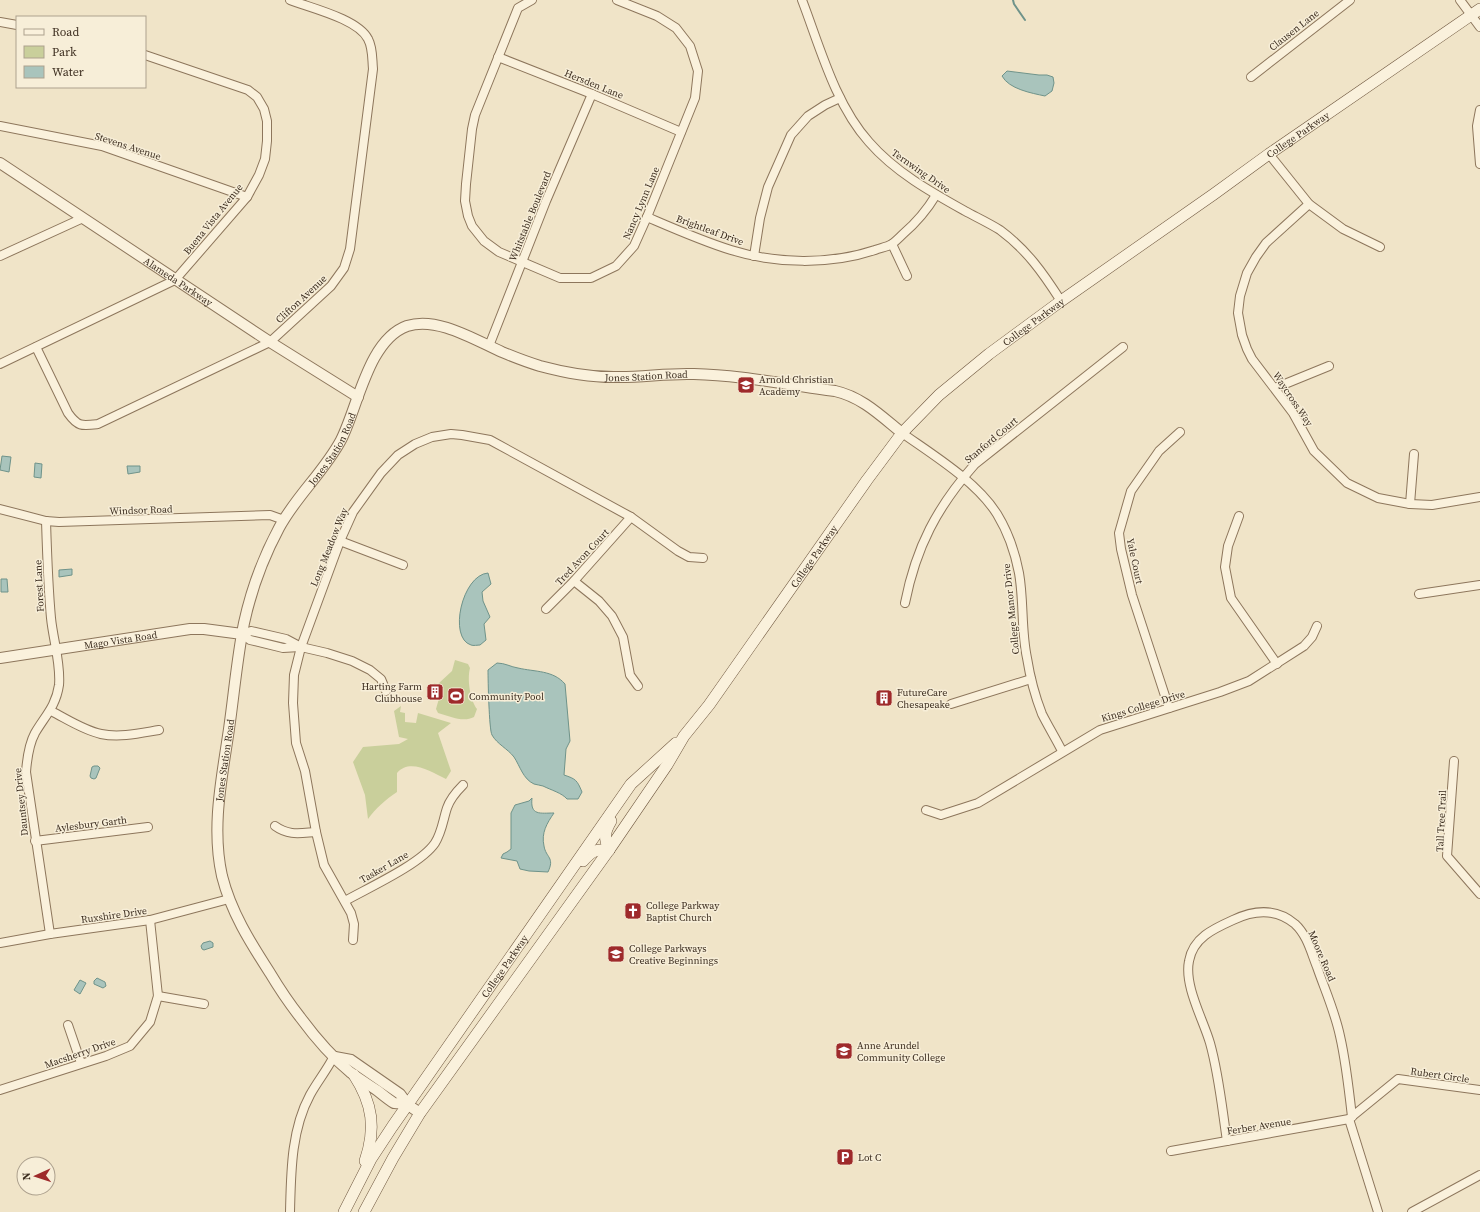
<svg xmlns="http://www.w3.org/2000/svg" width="1480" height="1212" viewBox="0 0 1480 1212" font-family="'Source Serif 4',serif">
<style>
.green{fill:#c9cf9b}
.water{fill:#a9c4bc;stroke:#6f938a}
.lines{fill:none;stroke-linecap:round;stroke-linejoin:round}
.stream{stroke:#6f938a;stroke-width:2}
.minor-casing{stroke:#8d765c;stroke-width:10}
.tertiary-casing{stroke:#8d765c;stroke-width:12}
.secondary-casing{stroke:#6f573f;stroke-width:12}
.minor{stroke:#faf1dc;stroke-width:8}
.tertiary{stroke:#faf1dc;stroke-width:10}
.secondary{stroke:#faf1dc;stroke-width:11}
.labels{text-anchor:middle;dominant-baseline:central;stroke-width:3;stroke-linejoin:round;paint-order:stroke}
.street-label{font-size:10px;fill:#3d2e20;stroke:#f7eed8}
.poi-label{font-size:10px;fill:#3d2e20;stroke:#f7eed8;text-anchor:start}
</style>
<rect width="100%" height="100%" fill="#f0e4c8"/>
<g class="green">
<path d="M 455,660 L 468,664 L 470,668 C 467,679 470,700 477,709 L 474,717 C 463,723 450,716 438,713 L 436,709 L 442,688 L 433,686 L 434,683 L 438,684 L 452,671 Z"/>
<path d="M 401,706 L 400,712 L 405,713 L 405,722 L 416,723 L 418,713 L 451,723 L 438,733 L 451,771 L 446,779 C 431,772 410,758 397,773 L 397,792 C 385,800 376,808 368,819 L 365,795 L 353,762 L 363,747 L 399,744 L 408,739 L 399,737 L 394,711 Z"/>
</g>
<g class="water">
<path d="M 1007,71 L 1039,75 L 1047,75 L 1053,77 L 1054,83 L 1052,91 L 1045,96 C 1031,93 1009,89 1002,76 Z"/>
<path d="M 2,456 L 11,457 L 9,472 L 0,470 Z"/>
<path d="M 35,463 L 42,464 L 41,478 L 34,477 Z"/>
<path d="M 127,466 L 140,466 L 140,472 L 128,474 Z"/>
<path d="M 72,569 L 72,575 L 59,577 L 59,570 Z"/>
<path d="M 488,573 L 491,584 L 482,592 L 483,601 L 490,617 L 484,624 L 486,640 L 480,645 C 478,645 473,646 471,645 C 448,638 462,575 488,573 Z"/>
<path d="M 1,579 L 7,579 L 8,592 L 1,592 Z"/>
<path d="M 497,663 C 505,663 511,667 518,668 C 535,672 553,670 565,684 L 570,741 L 566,749 L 564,775 C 576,779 577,780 582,792 L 578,799 L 567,799 C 562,793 551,790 543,786 C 540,785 537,785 534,784 C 523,779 520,766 514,757 C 508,749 497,744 492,735 C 489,730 488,679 488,670 Z"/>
<path d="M 94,766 L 98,766 L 100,768 L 96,778 L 94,779 L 91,778 L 90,776 L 92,767 Z"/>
<path d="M 532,798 C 530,816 540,813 554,813 C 547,823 541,833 544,846 C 546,858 555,857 548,872 L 529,871 L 520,869 L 517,861 L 501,858 L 503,854 L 507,852 L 511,849 L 511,813 L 515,805 L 529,801 Z"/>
<path d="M 210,941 L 213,943 L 213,947 L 204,950 L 202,949 L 201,946 L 203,943 Z"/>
<path d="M 97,978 L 105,982 L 106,986 L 103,988 L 94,984 L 94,981 Z"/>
<path d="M 80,980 L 86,983 L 80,994 L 74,990 Z"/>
</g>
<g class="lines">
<path class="stream" d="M 1013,0 L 1014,4 L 1025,20"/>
<g class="minor-casing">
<g id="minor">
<path d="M 532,0 L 518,8 L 475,115 L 472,129 L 466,184 L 465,201 L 468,216 L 472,226 L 484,241 L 499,252 L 560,278 L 591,278 L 616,266 L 634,246 L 647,217 L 695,98 L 698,71 L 690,46 L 676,28 L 657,16 L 617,0"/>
<path d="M 802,0 C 820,47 835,104 869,142 C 895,172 931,192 965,211 C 976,217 989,223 1000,230 C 1027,250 1043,273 1061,301"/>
<path d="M 1460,0 L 1480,27"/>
<path d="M 0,22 L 17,25"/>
<path d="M 498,57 L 592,94 L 681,132"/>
<path d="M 1251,77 L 1350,0"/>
<path d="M 1480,110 L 1477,126 L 1480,164"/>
<path d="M 0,126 L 102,146 L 247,197"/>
<path d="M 1269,154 L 1309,204 L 1343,229 L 1380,247"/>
<path d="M 1309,204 L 1266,243 L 1256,257 L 1247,273 L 1240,296 L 1238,313 L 1242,335 L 1247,349 L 1252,359 L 1293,413 L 1314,451 L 1347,483 L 1378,498 L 1410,504 L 1432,505 L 1480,497"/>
<path d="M 647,217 C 675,229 702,241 731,250 C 776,264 830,265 875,250 C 880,248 887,247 892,244 C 896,241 900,237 903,234 C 917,222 927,210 936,195"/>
<path d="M 892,244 L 907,276"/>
<path d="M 0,256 L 83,218"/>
<path d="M 754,256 L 760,218 L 768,187 L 791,135 L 808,116 L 825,105 L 840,98"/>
<path d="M 489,346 L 546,201 L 592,94"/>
<path d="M 36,347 L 68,413 C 78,427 82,426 98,424 L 270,342 L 331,286 L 344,268 L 350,249 L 373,69 C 372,59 373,48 368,39 C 358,19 311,8 290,0"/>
<path d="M 0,364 L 175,280 L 247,197 L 259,175 L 265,159 L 267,141 L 267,121 L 264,109 L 257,97 L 248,90 L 145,55"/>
<path d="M 1275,388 L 1329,366"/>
<path d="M 902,433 C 933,455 976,481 997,514 C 1008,532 1015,552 1019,573 C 1024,601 1021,630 1027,658 C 1030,677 1035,696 1042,714 C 1048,726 1056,739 1062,751"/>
<path d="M 1410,504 L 1414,454"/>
<path d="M 0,509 L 46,521 L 59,522 L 270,515 L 284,520"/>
<path d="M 1239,516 L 1228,546 L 1225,567 L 1231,598 L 1277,664"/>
<path d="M 46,521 C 47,553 48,586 51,618 C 53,639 61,664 59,685 C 56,706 45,716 35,733 C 29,744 27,759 26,772 L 50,934"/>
<path d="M 340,541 L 403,565"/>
<path d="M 574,581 L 599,601 L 612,616 L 623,637 L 630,675 L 638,686"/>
<path d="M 1419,594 L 1480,585"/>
<path d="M 905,603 C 916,547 937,507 975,464 L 1123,347"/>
<path d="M 546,609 L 574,581 L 631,517"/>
<path d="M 242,634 L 251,631 L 286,639 L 301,647 L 327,653 L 352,661 L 370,670 L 381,679 L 386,691"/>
<path d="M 242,634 L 250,640 L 283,648 L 300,647"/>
<path d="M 951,704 L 1031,679"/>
<path d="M 1169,708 L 1132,595 L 1121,549 L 1119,533 L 1131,491 L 1159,451 L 1180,432"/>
<path d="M 51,711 C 67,719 83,730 101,734 C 120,738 141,733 159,730"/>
<path d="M 1454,761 L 1447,856 L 1480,894"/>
<path d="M 926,810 L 941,815 L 978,803 L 1100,730 L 1220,692 L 1249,681 L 1304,646 L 1312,637 L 1317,626"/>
<path d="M 275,826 C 289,836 300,833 316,832"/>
<path d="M 35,841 L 148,827"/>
<path d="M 345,901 C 368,888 421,864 435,843 C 442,832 443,820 447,808 C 450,799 456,792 463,785"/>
<path d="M 353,940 L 354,924 L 351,913 L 324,865 L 316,832 L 305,771 L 296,743 L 293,703 L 294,675 L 301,647 L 340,541 L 353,512 L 381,473 L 398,455 L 415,444 L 432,437 L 451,434 L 462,435 L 490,440 L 631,517 L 678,551 L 689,557 L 703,558"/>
<path d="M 0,943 L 50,934 L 150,920 L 229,899"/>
<path d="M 158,996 L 204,1004"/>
<path d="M 68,1025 L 81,1063"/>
<path d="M 0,1090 L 106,1056 L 130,1046 L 150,1022 L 158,996 L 150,920"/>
<path d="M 1349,1119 L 1378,1212"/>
<path d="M 1227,1141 C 1222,1108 1219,1075 1210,1043 C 1203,1019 1184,986 1189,961 C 1193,938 1213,929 1233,920 C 1254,910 1276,908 1295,924 C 1307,935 1311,952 1317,967 C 1325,990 1335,1012 1340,1036 C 1346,1062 1349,1090 1352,1117"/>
<path d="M 1171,1151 L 1349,1119 L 1398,1079 L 1480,1090"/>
<path d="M 290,1212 C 291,1173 291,1130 310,1095 C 317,1082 327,1070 334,1056"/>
<path d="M 1412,1212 L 1480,1175"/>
</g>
</g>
<g class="tertiary-casing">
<g id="tertiary">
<path id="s1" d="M 0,163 L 270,342 L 358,397"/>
<path id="s2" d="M 0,658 L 190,629 L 204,629 L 242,634"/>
<path d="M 335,1057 L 351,1060 L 400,1094 L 408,1105 L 420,1113"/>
<path id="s3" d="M 408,1105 C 406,1104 396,1103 394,1103 C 389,1100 383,1095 378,1091 C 369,1085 359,1079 350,1072 C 332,1057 314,1036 300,1017 C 289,1003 279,988 270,973 C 250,942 231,912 222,876 C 211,827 222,778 229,729 C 234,694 237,658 244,623 C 251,591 264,556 279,528 C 296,496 324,472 341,440 C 358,407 368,340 407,326 C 437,316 475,340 502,352 C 514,357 527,362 540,366 C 566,373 593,378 620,377 C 645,377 669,373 694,374 C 741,375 788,385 835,391 C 862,397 881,416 902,433"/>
</g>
</g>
<g class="secondary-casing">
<g id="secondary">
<path d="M 609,850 C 604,838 604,833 611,821"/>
<path d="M 583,861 C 592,851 595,849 609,850"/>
<path d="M 354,1075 C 373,1104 376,1129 365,1161"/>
<path id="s4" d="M 344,1212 L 371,1159 L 392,1127 L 631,784 L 676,743"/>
<path id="s5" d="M 364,1212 L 393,1158 L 420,1113 L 609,850 L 667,765 L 684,736 L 709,705 L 867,480 L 902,433 L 939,395 L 989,354 L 1061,301 L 1214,194 L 1269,154 L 1480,9"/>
</g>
</g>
<use href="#minor" class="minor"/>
<use href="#tertiary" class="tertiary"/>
<use href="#secondary" class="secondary"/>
</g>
<defs>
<g id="school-square" transform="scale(0.9)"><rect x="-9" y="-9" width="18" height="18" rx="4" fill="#9e2a2b" stroke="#f7eed8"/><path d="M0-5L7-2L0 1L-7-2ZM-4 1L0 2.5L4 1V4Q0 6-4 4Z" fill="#fff"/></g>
<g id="building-square" transform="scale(0.9)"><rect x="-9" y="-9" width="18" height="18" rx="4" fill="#9e2a2b" stroke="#f7eed8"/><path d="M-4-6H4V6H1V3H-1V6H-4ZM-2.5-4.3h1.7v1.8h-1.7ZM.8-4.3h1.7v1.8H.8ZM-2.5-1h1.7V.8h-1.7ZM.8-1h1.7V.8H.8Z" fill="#fff"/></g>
<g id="stadium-square" transform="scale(0.9)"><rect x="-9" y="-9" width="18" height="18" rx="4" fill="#9e2a2b" stroke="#f7eed8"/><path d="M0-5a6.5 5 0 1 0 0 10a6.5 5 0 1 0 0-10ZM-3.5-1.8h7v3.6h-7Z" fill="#fff"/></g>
<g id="church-square" transform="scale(0.9)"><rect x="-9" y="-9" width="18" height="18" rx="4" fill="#9e2a2b" stroke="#f7eed8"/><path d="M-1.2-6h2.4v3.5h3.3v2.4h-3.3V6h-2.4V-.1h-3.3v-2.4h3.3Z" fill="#fff"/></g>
<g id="university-square" transform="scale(0.9)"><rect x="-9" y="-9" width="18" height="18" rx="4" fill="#9e2a2b" stroke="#f7eed8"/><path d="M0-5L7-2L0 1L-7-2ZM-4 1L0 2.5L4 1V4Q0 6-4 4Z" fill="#fff"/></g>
<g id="parking-square" transform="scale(0.9)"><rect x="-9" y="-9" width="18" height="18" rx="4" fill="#9e2a2b" stroke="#f7eed8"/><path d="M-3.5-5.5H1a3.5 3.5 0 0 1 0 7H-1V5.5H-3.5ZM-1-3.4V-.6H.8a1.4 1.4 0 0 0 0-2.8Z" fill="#fff"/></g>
</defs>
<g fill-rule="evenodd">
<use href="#school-square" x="746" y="385"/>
<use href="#building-square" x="435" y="692"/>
<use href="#stadium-square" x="456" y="696"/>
<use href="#building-square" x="884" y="698"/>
<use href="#church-square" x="633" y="911"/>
<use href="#school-square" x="616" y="954"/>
<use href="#university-square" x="844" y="1051"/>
<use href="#parking-square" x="845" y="1157"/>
</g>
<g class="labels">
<g class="street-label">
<text transform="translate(1294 30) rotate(-38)">Clausen Lane</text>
<text transform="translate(594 84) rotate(22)">Hersden Lane</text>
<text stroke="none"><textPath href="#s5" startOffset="1444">College Parkway</textPath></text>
<text transform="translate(128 146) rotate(18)">Stevens Avenue</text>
<text transform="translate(921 171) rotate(35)">Ternwing Drive</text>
<text transform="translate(641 203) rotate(-67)">Nancy Lynn Lane</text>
<text transform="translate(530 216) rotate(-68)">Whitstable Boulevard</text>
<text transform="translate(213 219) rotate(-51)">Buena Vista Avenue</text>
<text transform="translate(710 230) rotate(20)">Brightleaf Drive</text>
<text stroke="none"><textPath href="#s1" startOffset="214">Alameda Parkway</textPath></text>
<text transform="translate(301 299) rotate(-43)">Clifton Avenue</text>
<text stroke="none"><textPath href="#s5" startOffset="1120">College Parkway</textPath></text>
<text stroke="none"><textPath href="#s3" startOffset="1153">Jones Station Road</textPath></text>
<text transform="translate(1293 399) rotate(56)">Waycross Way</text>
<text transform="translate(991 440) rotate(-40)">Stanford Court</text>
<text stroke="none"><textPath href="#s3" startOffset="757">Jones Station Road</textPath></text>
<text transform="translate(141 510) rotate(-2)">Windsor Road</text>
<text transform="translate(329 547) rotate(-68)">Long Meadow Way</text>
<text transform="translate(582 557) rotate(-47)">Tred Avon Court</text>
<text stroke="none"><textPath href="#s5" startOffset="796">College Parkway</textPath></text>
<text transform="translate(1135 561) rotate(78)">Yale Court</text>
<text transform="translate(39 586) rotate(-93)">Forest Lane</text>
<text transform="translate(1011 609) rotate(-96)">College Manor Drive</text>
<text stroke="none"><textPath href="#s2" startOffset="122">Mago Vista Road</textPath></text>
<text transform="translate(1143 706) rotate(-17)">Kings College Drive</text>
<text stroke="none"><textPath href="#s3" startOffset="421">Jones Station Road</textPath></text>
<text transform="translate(21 802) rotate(-96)">Dauntsey Drive</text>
<text transform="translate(1441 821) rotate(-87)">Tall Tree Trail</text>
<text transform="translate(91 824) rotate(-7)">Aylesbury Garth</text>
<text transform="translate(384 867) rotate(-30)">Tasker Lane</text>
<text transform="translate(114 915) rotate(-8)">Ruxshire Drive</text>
<text transform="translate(1322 956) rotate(67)">Moore Road</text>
<text stroke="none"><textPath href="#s4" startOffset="294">College Parkway</textPath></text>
<text transform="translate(80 1053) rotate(-19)">Macsherry Drive</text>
<text transform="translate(1440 1075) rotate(8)">Rubert Circle</text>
<text transform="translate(1259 1126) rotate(-9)">Ferber Avenue</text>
</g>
<g class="poi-label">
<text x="759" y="379">Arnold Christian<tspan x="759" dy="12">Academy</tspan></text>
<text x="422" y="686" text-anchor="end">Harting Farm<tspan x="422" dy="12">Clubhouse</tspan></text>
<text x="897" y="692">FutureCare<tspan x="897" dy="12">Chesapeake</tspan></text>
<text x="469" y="696">Community Pool</text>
<text x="646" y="905">College Parkway<tspan x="646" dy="12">Baptist Church</tspan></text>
<text x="629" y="948">College Parkways<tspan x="629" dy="12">Creative Beginnings</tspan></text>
<text x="857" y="1045">Anne Arundel<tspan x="857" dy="12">Community College</tspan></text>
<text x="858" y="1157">Lot C</text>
</g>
</g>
<rect x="16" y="16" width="130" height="72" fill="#f7eed8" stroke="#ada18e"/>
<rect x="24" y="29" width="20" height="6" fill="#faf1dc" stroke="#ada18e"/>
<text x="52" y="36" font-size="12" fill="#3d2e20">Road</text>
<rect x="24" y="46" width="20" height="12" fill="#c9cf9b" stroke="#ada18e"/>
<text x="52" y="56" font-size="12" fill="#3d2e20">Park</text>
<rect x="24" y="66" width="20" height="12" fill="#a9c4bc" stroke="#ada18e"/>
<text x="52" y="76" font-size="12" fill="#3d2e20">Water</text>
<g transform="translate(36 1176) rotate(267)"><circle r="19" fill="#f7eed8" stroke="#ada18e"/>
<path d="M0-3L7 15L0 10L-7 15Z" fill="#9e2a2b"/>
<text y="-6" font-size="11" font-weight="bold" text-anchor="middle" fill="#3d2e20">N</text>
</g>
</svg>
